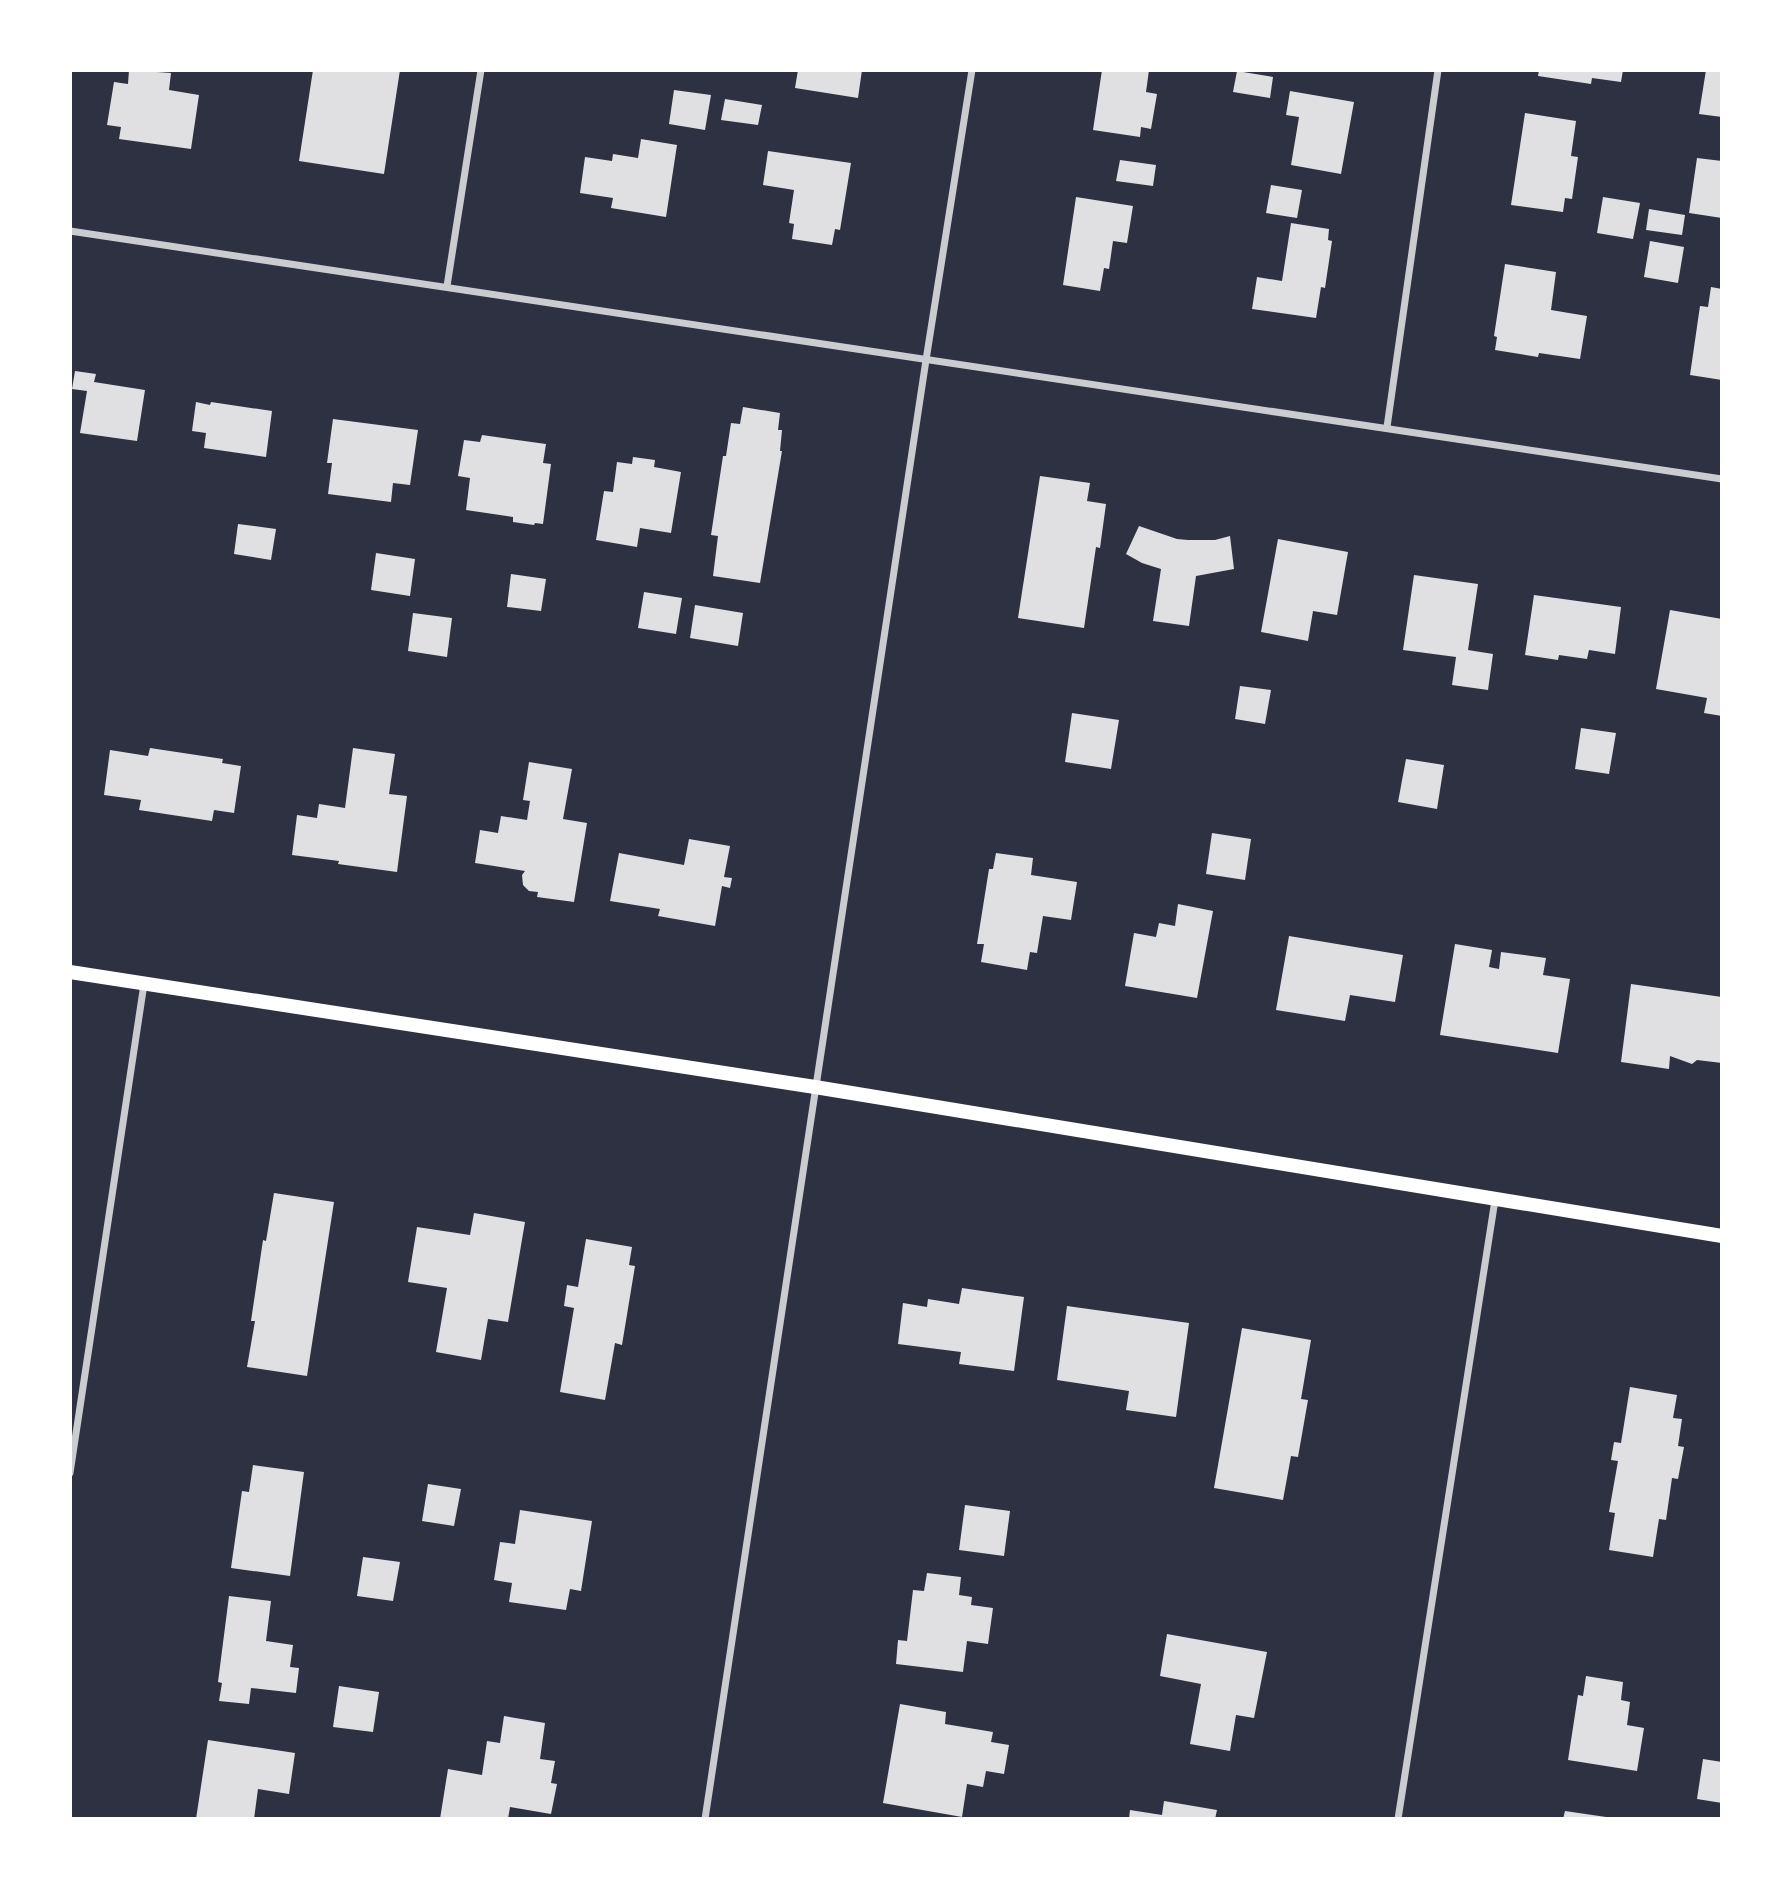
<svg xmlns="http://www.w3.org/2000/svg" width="1792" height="1889" viewBox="0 0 1792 1889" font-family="Georgia,serif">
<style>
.building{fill:#e0e0e3}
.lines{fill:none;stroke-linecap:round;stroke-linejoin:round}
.minor{stroke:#caccd0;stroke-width:7}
.secondary{stroke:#fff;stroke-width:14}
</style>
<rect width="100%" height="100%" fill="#2d3142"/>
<g class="building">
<path d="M 129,70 L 171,73 L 169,90 L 199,95 L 191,149 L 119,139 L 121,127 L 107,125 L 114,82 L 128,84 Z"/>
<path d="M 313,70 L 400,70 L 384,174 L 299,161 Z"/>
<path d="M 798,70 L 862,70 L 858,98 L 795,88 Z"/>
<path d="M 1102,70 L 1149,70 L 1146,92 L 1157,94 L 1151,129 L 1141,127 L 1140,137 L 1093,130 Z"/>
<path d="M 1539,70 L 1623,70 L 1621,82 L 1592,78 L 1591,84 L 1538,76 Z"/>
<path d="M 1706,70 L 1722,70 L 1722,117 L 1699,114 Z"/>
<path d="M 1237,71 L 1273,77 L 1270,98 L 1233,92 Z"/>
<path d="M 674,90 L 711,95 L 705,130 L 669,124 Z"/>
<path d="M 1290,91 L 1354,102 L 1341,174 L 1291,165 L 1299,117 L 1286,115 Z"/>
<path d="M 725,99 L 762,105 L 758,125 L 721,120 Z"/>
<path d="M 1525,113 L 1576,121 L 1571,156 L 1578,157 L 1572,199 L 1565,198 L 1563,212 L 1511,205 Z"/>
<path d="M 641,139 L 677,145 L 666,217 L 611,208 L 613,198 L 580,193 L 585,157 L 612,161 L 613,154 L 638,158 Z"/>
<path d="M 768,151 L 851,163 L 840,230 L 835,229 L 832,245 L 792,239 L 794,224 L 789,223 L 794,190 L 763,185 Z"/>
<path d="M 1697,158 L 1722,161 L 1722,218 L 1689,213 Z"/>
<path d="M 1120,160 L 1156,165 L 1153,186 L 1116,181 Z"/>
<path d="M 1271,185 L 1302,190 L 1297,218 L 1266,213 Z"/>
<path d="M 1076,197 L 1133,206 L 1127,243 L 1113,241 L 1109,269 L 1104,268 L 1100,291 L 1063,285 Z"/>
<path d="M 1603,197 L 1640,203 L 1633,239 L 1597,233 Z"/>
<path d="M 1649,209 L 1685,215 L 1682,235 L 1646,230 Z"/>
<path d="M 1291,223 L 1329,229 L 1328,240 L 1332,241 L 1325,288 L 1321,287 L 1316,318 L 1252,309 L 1257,277 L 1282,281 Z"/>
<path d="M 1650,241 L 1684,247 L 1678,283 L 1644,277 Z"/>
<path d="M 1505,264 L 1556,272 L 1551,310 L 1587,316 L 1580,359 L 1539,353 L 1538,357 L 1495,350 L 1497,337 L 1494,336 Z"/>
<path d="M 1711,287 L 1722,289 L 1722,380 L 1690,375 L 1700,306 L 1708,307 Z"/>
<path d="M 75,371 L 96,374 L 94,382 L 145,390 L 137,441 L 80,433 L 87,391 L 72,389 Z"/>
<path d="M 196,402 L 210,405 L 211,402 L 272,411 L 266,457 L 204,448 L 206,433 L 192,431 Z"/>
<path d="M 743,407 L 780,413 L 778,430 L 782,430 L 780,451 L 782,451 L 760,583 L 713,576 L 718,536 L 711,535 L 723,456 L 726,456 L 731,423 L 740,424 Z"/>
<path d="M 333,419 L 418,430 L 410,485 L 393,483 L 391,502 L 328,494 L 332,463 L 327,463 Z"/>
<path d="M 482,435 L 546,444 L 543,463 L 551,464 L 543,524 L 535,523 L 534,525 L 513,522 L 513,517 L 466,510 L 470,478 L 458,476 L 464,440 L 480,442 Z"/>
<path d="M 633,457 L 655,460 L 654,467 L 681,472 L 671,533 L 640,528 L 637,547 L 596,540 L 604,491 L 613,492 L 617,462 L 632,464 Z"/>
<path d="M 1040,476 L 1090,483 L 1087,501 L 1106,504 L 1100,548 L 1096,547 L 1084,628 L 1018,618 Z"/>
<path d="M 238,524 L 276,529 L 271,560 L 234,554 Z"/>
<path d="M 1139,526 L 1177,539 L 1188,540 L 1215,540 L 1230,536 L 1234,569 L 1196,576 L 1189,626 L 1153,621 L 1161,569 L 1142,563 L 1126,554 Z"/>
<path d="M 1278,539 L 1348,552 L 1337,615 L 1313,611 L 1308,641 L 1261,632 Z"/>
<path d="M 376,553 L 415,559 L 410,596 L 371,590 Z"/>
<path d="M 511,574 L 546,579 L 541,611 L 507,607 Z"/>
<path d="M 1414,575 L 1478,584 L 1468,650 L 1493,654 L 1488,690 L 1452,685 L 1456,657 L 1403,650 Z"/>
<path d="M 644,592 L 682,598 L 676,634 L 638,628 Z"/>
<path d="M 1534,595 L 1621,607 L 1615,654 L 1589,650 L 1587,659 L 1559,655 L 1558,660 L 1525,655 Z"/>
<path d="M 695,605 L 743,613 L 738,646 L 690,638 Z"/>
<path d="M 1670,610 L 1722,619 L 1722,716 L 1704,713 L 1707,698 L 1656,689 Z"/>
<path d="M 413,613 L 452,618 L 447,657 L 408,651 Z"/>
<path d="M 1240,686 L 1271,690 L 1265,724 L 1235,719 Z"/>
<path d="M 1072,713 L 1119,720 L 1111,769 L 1065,762 Z"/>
<path d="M 1581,728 L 1616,733 L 1609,774 L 1575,769 Z"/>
<path d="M 150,748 L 223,759 L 222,763 L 241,766 L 234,813 L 214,810 L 212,821 L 139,810 L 141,800 L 104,795 L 110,750 L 148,756 Z"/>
<path d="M 353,748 L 395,754 L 389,794 L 407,796 L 397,872 L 338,864 L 339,861 L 292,855 L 297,815 L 317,818 L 319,804 L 345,808 Z"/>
<path d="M 1406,759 L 1444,765 L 1437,809 L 1398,802 Z"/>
<path d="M 529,762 L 572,769 L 563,819 L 587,823 L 574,902 L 537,897 L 538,892 L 529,891 L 523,885 L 522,875 L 525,871 L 475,863 L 480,830 L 498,833 L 501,816 L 527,820 L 530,801 L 523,800 Z"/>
<path d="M 1212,833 L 1251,839 L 1245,880 L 1206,874 Z"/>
<path d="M 689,839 L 730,846 L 724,877 L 732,878 L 730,888 L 722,886 L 715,926 L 658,916 L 660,909 L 610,901 L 619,853 L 684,865 Z"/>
<path d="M 996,853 L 1033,858 L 1031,875 L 1077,882 L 1071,920 L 1043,916 L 1037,953 L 1030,952 L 1027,970 L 981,962 L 984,944 L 977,944 L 989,869 L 993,869 Z"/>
<path d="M 1178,904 L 1213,911 L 1197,998 L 1125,986 L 1134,933 L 1156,937 L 1159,923 L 1175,926 Z"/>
<path d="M 1289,936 L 1403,955 L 1395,1002 L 1350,995 L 1345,1021 L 1276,1010 Z"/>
<path d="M 1455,944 L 1492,950 L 1489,967 L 1499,969 L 1501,952 L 1546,958 L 1543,975 L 1570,979 L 1558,1053 L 1440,1035 Z"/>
<path d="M 1631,984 L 1722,997 L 1722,1063 L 1697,1060 L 1692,1064 L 1670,1056 L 1669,1069 L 1621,1062 Z"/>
<path d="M 274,1193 L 334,1202 L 307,1376 L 247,1367 L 255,1321 L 251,1321 L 263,1240 L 266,1241 Z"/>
<path d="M 474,1213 L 525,1222 L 508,1322 L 488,1319 L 481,1360 L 436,1352 L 447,1288 L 408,1282 L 417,1227 L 470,1235 Z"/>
<path d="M 586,1239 L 632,1247 L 629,1265 L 635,1266 L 622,1345 L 615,1343 L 605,1400 L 560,1392 L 574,1308 L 564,1306 L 567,1285 L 578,1287 Z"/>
<path d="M 962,1288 L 1024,1297 L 1014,1371 L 959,1364 L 961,1352 L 898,1344 L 903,1303 L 927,1307 L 928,1299 L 959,1304 Z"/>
<path d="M 1067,1306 L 1189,1323 L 1176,1417 L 1126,1410 L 1129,1391 L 1057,1380 Z"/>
<path d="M 1242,1328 L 1311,1340 L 1301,1399 L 1308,1400 L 1298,1457 L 1291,1456 L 1283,1500 L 1214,1488 Z"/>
<path d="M 1630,1387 L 1677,1395 L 1673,1418 L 1682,1419 L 1678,1446 L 1684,1447 L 1678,1479 L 1672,1478 L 1666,1520 L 1659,1519 L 1653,1557 L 1609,1550 L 1615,1513 L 1609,1512 L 1618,1461 L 1611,1460 L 1614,1442 L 1621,1443 Z"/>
<path d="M 253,1465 L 304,1472 L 290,1576 L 231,1568 L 242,1491 L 249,1492 Z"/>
<path d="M 428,1484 L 461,1489 L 454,1526 L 422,1521 Z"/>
<path d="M 965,1505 L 1010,1511 L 1004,1556 L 959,1550 Z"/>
<path d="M 520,1510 L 592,1521 L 581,1591 L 570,1589 L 566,1610 L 509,1602 L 512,1583 L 494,1580 L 500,1542 L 515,1544 Z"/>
<path d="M 363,1557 L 400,1562 L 393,1601 L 357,1596 Z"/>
<path d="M 927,1573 L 961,1577 L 959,1595 L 972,1597 L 971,1605 L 993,1608 L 988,1644 L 967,1641 L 963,1672 L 896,1664 L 898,1640 L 907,1641 L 913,1590 L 924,1591 Z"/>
<path d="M 229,1596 L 271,1601 L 266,1641 L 293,1645 L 290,1667 L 299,1668 L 296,1693 L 251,1688 L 249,1704 L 219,1701 L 222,1683 L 218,1682 Z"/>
<path d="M 1167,1634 L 1267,1652 L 1254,1718 L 1236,1715 L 1230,1751 L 1190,1744 L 1201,1684 L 1160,1676 Z"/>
<path d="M 1586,1676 L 1623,1682 L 1621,1700 L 1630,1702 L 1627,1725 L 1644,1728 L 1637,1771 L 1568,1760 L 1578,1695 L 1583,1696 Z"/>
<path d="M 339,1686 L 379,1692 L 373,1732 L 333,1727 Z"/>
<path d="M 900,1704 L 946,1712 L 945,1724 L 993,1732 L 991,1742 L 1009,1745 L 1004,1774 L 986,1771 L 983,1787 L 967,1784 L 962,1817 L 883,1803 Z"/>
<path d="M 504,1716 L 545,1723 L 540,1759 L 555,1761 L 551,1783 L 557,1784 L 551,1814 L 510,1807 L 508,1819 L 440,1819 L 448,1769 L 482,1775 L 487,1741 L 500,1743 Z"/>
<path d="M 208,1740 L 295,1753 L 289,1794 L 258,1789 L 254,1819 L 196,1819 Z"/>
<path d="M 1703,1759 L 1722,1762 L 1722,1803 L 1697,1799 Z"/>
<path d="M 1164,1801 L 1217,1810 L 1215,1819 L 1129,1819 L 1130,1810 L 1162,1815 Z"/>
<path d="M 1565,1811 L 1606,1817 L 1606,1819 L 1563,1819 Z"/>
</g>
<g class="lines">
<g class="minor">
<path d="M 70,231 L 1722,479"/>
<path d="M 447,286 L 481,70"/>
<path d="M 1387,427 L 1438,70"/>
<path d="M 70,1473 L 144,984"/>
<path d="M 705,1819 L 926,360 L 972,70"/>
<path d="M 1398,1819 L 1495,1200"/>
</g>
<path class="secondary" d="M 70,972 L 815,1087 L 1722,1236"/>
</g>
<rect width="1792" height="1889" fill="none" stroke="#ffffff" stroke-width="144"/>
</svg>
